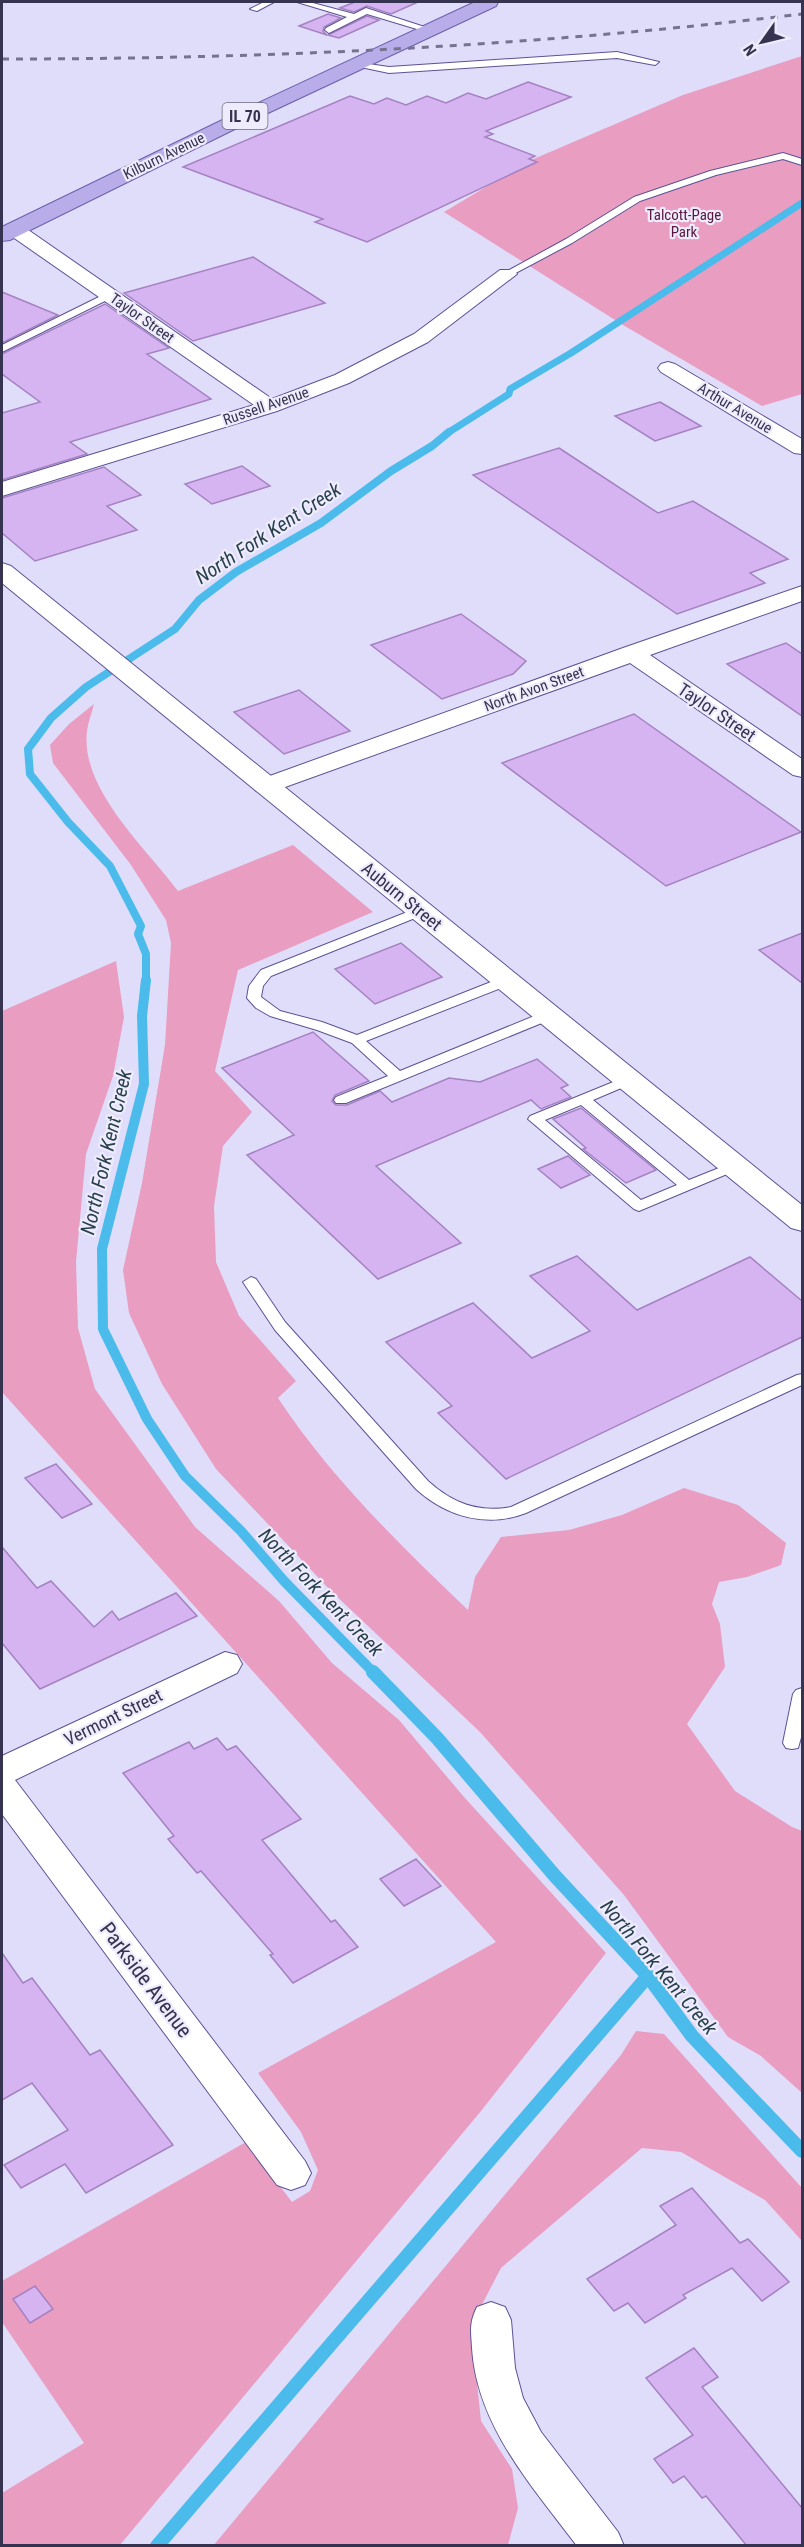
<svg xmlns="http://www.w3.org/2000/svg" width="804" height="2547" viewBox="0 0 804 2547" font-family="'Roboto Condensed',sans-serif">
<style>
.green{fill:#e89dc1}
.lines{fill:none;stroke-linecap:round;stroke-linejoin:round}
.stream-far3{stroke:#4abbeb;stroke-width:7}
.stream-far2{stroke:#4abbeb;stroke-width:8}
.stream-far1{stroke:#4abbeb;stroke-width:10}
.stream{stroke:#4abbeb;stroke-width:14}
.building{fill:#d5b4f1;stroke:#a581c2;stroke-width:1.5}
.service-casing{stroke:#5c5293;stroke-width:2}
.minor-casing{stroke:#5c5293;stroke-width:2}
.secondary-casing{stroke:#5c5293;stroke-width:2}
.primary-casing{stroke:#6b5faa;stroke-width:2}
.service{fill:#fff;fill-rule:evenodd}
.minor{fill:#fff;fill-rule:evenodd}
.secondary{fill:#fff;fill-rule:evenodd}
.primary{fill:#b8ade9;fill-rule:evenodd}
.rail{stroke:#767390;stroke-width:3;stroke-dasharray:7 7;stroke-linecap:butt}
.labels{text-anchor:middle;dominant-baseline:central;stroke-width:4.5;stroke-linejoin:round;paint-order:stroke}
.far-street-label{font-size:15px;fill:#363350;stroke:#eeecfc}
.far-park-label{font-size:15px;fill:#5b163e;stroke:#eeecfc}
.shield{fill:#eeecfc;stroke:#6d6a84;stroke-width:1.5}
.shield-label{font-size:16px;font-weight:bold;fill:#363350}
.street-label{font-size:18px;fill:#363350;stroke:#eeecfc}
.water-label{font-size:20px;font-style:italic;fill:#28404c;stroke:#eeecfc}
.near-street-label{font-size:21px;fill:#363350;stroke:#eeecfc}
</style>
<rect width="100%" height="100%" fill="#e0ddfb"/>
<g class="green">
<path d="M 802,56 L 802,394 L 762,406 L 623,325 L 444,212 L 529,161 L 683,95 Z"/>
<path d="M 94,704 C 92,713 88,722 87,731 C 80,789 146,848 178,891 L 293,845 L 373,912 L 238,970 L 215,1071 L 252,1112 L 223,1146 L 214,1206 L 216,1262 L 239,1316 L 296,1381 L 278,1398 C 330,1477 400,1545 468,1610 L 475,1577 L 501,1537 L 569,1530 L 622,1515 L 684,1488 L 738,1505 L 786,1543 L 781,1565 L 747,1577 L 719,1582 L 712,1604 L 720,1624 L 725,1667 L 687,1724 L 735,1791 L 792,1827 L 802,1831 L 802,2093 L 761,2056 L 728,2037 L 624,1895 L 480,1732 L 331,1591 L 216,1469 L 162,1384 L 129,1313 L 123,1270 L 142,1183 L 165,1045 L 171,943 L 166,920 L 131,865 L 53,763 L 50,745 L 69,724 Z"/>
<path d="M 116,961 L 124,1017 L 113,1076 L 86,1154 L 76,1262 L 78,1328 L 95,1389 L 195,1527 L 279,1601 L 332,1663 L 399,1720 L 464,1797 L 606,1953 L 481,2111 L 120,2545 L 2,2545 L 2,2493 L 84,2443 L 2,2322 L 2,2281 L 246,2142 L 292,2202 L 310,2191 L 318,2170 L 301,2132 L 258,2073 L 496,1942 L 2,1392 L 2,1011 Z"/>
<path d="M 636,2031 L 664,2034 L 802,2188 L 802,2241 L 765,2200 L 681,2152 L 642,2148 L 501,2268 L 476,2316 L 476,2373 L 481,2421 L 512,2469 L 518,2508 L 508,2545 L 213,2546 L 621,2055 Z"/>
</g>
<g class="lines">
<path class="stream-far3" d="M 446,434 L 509,394 L 510,389 L 571,353 L 802,203"/>
<path class="stream-far2" d="M 146,981 L 146,954 L 138,934 L 141,926 L 110,866 L 68,822 L 30,774 L 28,749 L 51,718 L 86,687 L 175,629 L 199,600 L 236,572 L 321,523 L 391,471 L 432,446 L 449,432"/>
<path class="stream-far1" d="M 146,980 L 142,1016 L 144,1084 L 102,1249 L 103,1329 L 147,1419 L 185,1476 L 241,1531 L 284,1581 L 374,1673"/>
<g class="stream">
<path d="M 373,1672 L 437,1738 L 555,1876 L 648,1976 L 692,2036 L 802,2151"/>
<path d="M 157,2546 L 648,1976"/>
</g>
</g>
<g class="building">
<path d="M 355,2 L 418,2 L 391,14 L 367,6 L 354,12 L 340,8 Z"/>
<path d="M 328,14 L 341,18 L 324,27 L 323,31 L 327,35 L 299,26 Z"/>
<path d="M 367,16 L 379,20 L 339,38 L 328,35 Z"/>
<path d="M 528,82 L 571,97 L 486,131 L 493,134 L 485,137 L 535,156 L 529,159 L 537,162 L 367,242 L 315,222 L 323,219 L 183,167 L 350,96 L 374,104 L 387,98 L 406,105 L 427,96 L 446,103 L 468,93 L 486,99 Z"/>
<path d="M 253,257 L 325,303 L 193,341 L 124,293 Z"/>
<path d="M 2,292 L 58,315 L 2,343 Z"/>
<path d="M 105,304 L 169,348 L 147,354 L 211,399 L 70,442 L 87,454 L 2,480 L 2,413 L 40,402 L 2,374 L 2,354 Z"/>
<path d="M 660,402 L 701,426 L 655,441 L 615,416 Z"/>
<path d="M 559,448 L 658,513 L 693,501 L 788,559 L 750,573 L 765,583 L 677,614 L 473,475 Z"/>
<path d="M 242,466 L 270,486 L 212,504 L 185,484 Z"/>
<path d="M 104,467 L 141,495 L 107,506 L 137,530 L 35,561 L 2,533 L 2,498 Z"/>
<path d="M 461,614 L 526,661 L 513,674 L 442,699 L 371,645 Z"/>
<path d="M 786,643 L 802,654 L 802,716 L 727,664 Z"/>
<path d="M 299,690 L 350,731 L 284,754 L 234,712 Z"/>
<path d="M 634,714 L 801,832 L 666,886 L 502,763 Z"/>
<path d="M 802,933 L 802,983 L 759,950 Z"/>
<path d="M 401,943 L 442,977 L 375,1004 L 335,969 Z"/>
<path d="M 313,1032 L 369,1081 L 335,1095 L 332,1101 L 336,1105 L 347,1105 L 380,1091 L 392,1102 L 449,1078 L 480,1082 L 537,1059 L 568,1085 L 561,1088 L 571,1097 L 541,1109 L 531,1100 L 376,1166 L 461,1243 L 378,1279 L 247,1155 L 294,1135 L 222,1068 Z"/>
<path d="M 581,1108 L 656,1170 L 626,1183 L 583,1149 L 586,1148 L 553,1119 Z"/>
<path d="M 568,1156 L 590,1175 L 561,1188 L 538,1169 Z"/>
<path d="M 577,1256 L 637,1310 L 750,1257 L 802,1301 L 802,1337 L 506,1479 L 438,1413 L 452,1406 L 386,1342 L 473,1303 L 532,1358 L 590,1331 L 530,1276 Z"/>
<path d="M 56,1464 L 92,1504 L 62,1518 L 25,1478 Z"/>
<path d="M 2,1547 L 37,1588 L 51,1581 L 94,1627 L 112,1611 L 119,1620 L 176,1593 L 197,1616 L 40,1689 L 2,1643 Z"/>
<path d="M 217,1738 L 227,1750 L 236,1746 L 301,1819 L 262,1840 L 331,1922 L 335,1920 L 358,1947 L 293,1983 L 270,1955 L 273,1954 L 201,1871 L 197,1873 L 168,1839 L 174,1836 L 123,1773 L 189,1742 L 194,1749 Z"/>
<path d="M 416,1859 L 441,1886 L 404,1906 L 380,1879 Z"/>
<path d="M 2,1953 L 23,1983 L 32,1978 L 90,2055 L 100,2050 L 173,2145 L 86,2193 L 65,2164 L 21,2188 L 4,2165 L 68,2130 L 32,2083 L 2,2100 Z"/>
<path d="M 692,2188 L 740,2243 L 748,2239 L 789,2282 L 762,2301 L 732,2268 L 683,2295 L 686,2298 L 645,2323 L 628,2303 L 614,2311 L 587,2279 L 676,2225 L 660,2206 Z"/>
<path d="M 35,2286 L 53,2309 L 30,2323 L 13,2299 Z"/>
<path d="M 694,2348 L 718,2377 L 702,2387 L 802,2508 L 802,2546 L 747,2546 L 706,2496 L 702,2498 L 684,2476 L 673,2483 L 654,2459 L 693,2435 L 646,2378 Z"/>
</g>
<g class="lines">
<g class="service-casing">
<g id="service">
<path d="M 264,2 L 274,2 L 257,11 L 250,9 Z"/>
<path d="M 297,2 L 309,2 L 354,14 L 366,8 L 434,30 L 430,33 L 367,14 L 329,33 L 325,30 L 326,28 L 347,17 Z"/>
<path d="M 617,52 L 659,62 L 655,65 L 617,58 L 389,73 L 351,65 L 355,62 L 389,67 Z"/>
<path d="M 783,153 L 802,159 L 802,165 L 783,159 L 716,175 L 640,201 L 572,243 L 510,276 L 502,274 L 566,239 L 634,197 L 710,171 Z"/>
<path d="M 109,292 L 114,295 L 113,297 L 2,352 L 2,345 Z"/>
<path d="M 420,907 L 425,908 L 427,911 L 425,914 L 271,976 L 263,986 L 261,997 L 280,1011 L 322,1022 L 357,1035 L 501,978 L 511,978 L 513,981 L 511,984 L 366,1041 L 400,1071 L 544,1012 L 554,1012 L 556,1015 L 554,1018 L 346,1103 L 336,1103 L 334,1100 L 336,1097 L 388,1076 L 352,1043 L 317,1030 L 270,1016 L 256,1008 L 247,998 L 249,986 L 261,970 Z"/>
<path d="M 628,1076 L 633,1077 L 635,1080 L 633,1083 L 593,1100 L 689,1180 L 734,1162 L 741,1166 L 739,1169 L 639,1211 L 634,1209 L 528,1119 L 530,1116 ZM 581,1105 L 677,1185 L 641,1200 L 545,1120 Z"/>
<path d="M 251,1277 L 256,1279 L 285,1322 L 428,1481 C 452,1503 478,1513 511,1507 L 797,1375 L 802,1374 L 802,1385 L 526,1513 C 487,1528 447,1517 416,1489 L 275,1330 L 243,1282 Z"/>
<path d="M 802,1688 L 802,1734 L 798,1748 L 792,1749 L 786,1748 L 783,1743 L 793,1694 L 796,1690 Z"/>
</g>
</g>
<g class="minor-casing">
<g id="minor">
<path d="M 14,223 L 21,225 L 272,399 L 335,375 L 414,334 L 500,270 L 514,270 L 517,274 L 428,342 L 349,383 L 277,411 L 2,496 L 2,482 L 254,405 L 7,233 L 4,229 L 7,225 Z"/>
<path d="M 668,362 L 675,364 L 802,439 L 802,454 L 794,453 L 661,372 L 658,368 L 661,364 Z"/>
<path d="M 802,586 L 802,601 L 650,655 L 802,759 L 802,777 L 793,775 L 630,663 L 274,791 L 265,793 L 256,791 L 253,786 L 256,781 L 623,648 Z"/>
<path d="M 225,1652 L 237,1655 L 242,1664 L 237,1673 L 15,1780 L 305,2161 L 311,2173 L 305,2185 L 291,2190 L 277,2185 L 2,1814 L 2,1756 Z"/>
<path d="M 491,2302 L 505,2307 L 511,2320 L 515,2368 L 523,2398 L 541,2432 L 618,2532 L 624,2546 L 577,2546 C 532,2486 477,2426 472,2348 C 471,2331 469,2323 477,2307 Z"/>
</g>
</g>
<g class="secondary-casing">
<path id="secondary" d="M 2,563 L 11,566 L 802,1205 L 802,1231 L 791,1228 L 2,583 Z"/>
</g>
<g class="primary-casing">
<path id="primary" d="M 475,2 L 498,2 L 496,6 L 253,120 L 10,240 L 2,241 L 2,227 L 239,112 Z"/>
</g>
<use href="#service" class="service"/>
<use href="#minor" class="minor"/>
<use href="#secondary" class="secondary"/>
<use href="#primary" class="primary"/>
<path class="rail" d="M 2,59 C 270,59 536,46 802,14"/>
</g>
<g class="labels">
<g class="far-street-label">
<text transform="translate(164 156) rotate(-26)">Kilburn Avenue</text>
<text transform="translate(142 318) rotate(35)">Taylor Street</text>
<text transform="translate(266 406) rotate(-19)">Russell Avenue</text>
<text transform="translate(735 408) rotate(31)">Arthur Avenue</text>
<text transform="translate(534 689) rotate(-20)">North Avon Street</text>
</g>
<g class="far-park-label">
<text x="684" y="215">Talcott-Page<tspan x="684" dy="17">Park</tspan></text>
</g>
<rect class="shield" x="222.5" y="103" width="45" height="26" rx="4.5"/>
<g class="shield-label">
<text x="245" y="116">IL 70</text>
</g>
<g class="street-label">
<text transform="translate(717 712) rotate(34)">Taylor Street</text>
<text transform="translate(402 896) rotate(39)">Auburn Street</text>
<text transform="translate(113 1717) rotate(-26)">Vermont Street</text>
</g>
<g class="water-label">
<text transform="translate(268 533) rotate(-33)">North Fork Kent Creek</text>
<text transform="translate(106 1152) rotate(-77)">North Fork Kent Creek</text>
<text transform="translate(321 1592) rotate(46)">North Fork Kent Creek</text>
<text transform="translate(659 1967) rotate(50)">North Fork Kent Creek</text>
</g>
<g class="near-street-label">
<text transform="translate(146 1980) rotate(53)">Parkside Avenue</text>
</g>
</g>
<rect width="804" height="2547" fill="none" stroke="#363350" stroke-width="6"/>
<g transform="translate(762 42) rotate(236)" stroke="#eeecfc" stroke-width="4.5" paint-order="stroke">
<path d="M0-4.5L10 22L0 15L-10 22Z" fill="#363350"/>
<text y="-9" font-size="16" font-weight="bold" text-anchor="middle" fill="#363350">N</text>
</g>
</svg>
